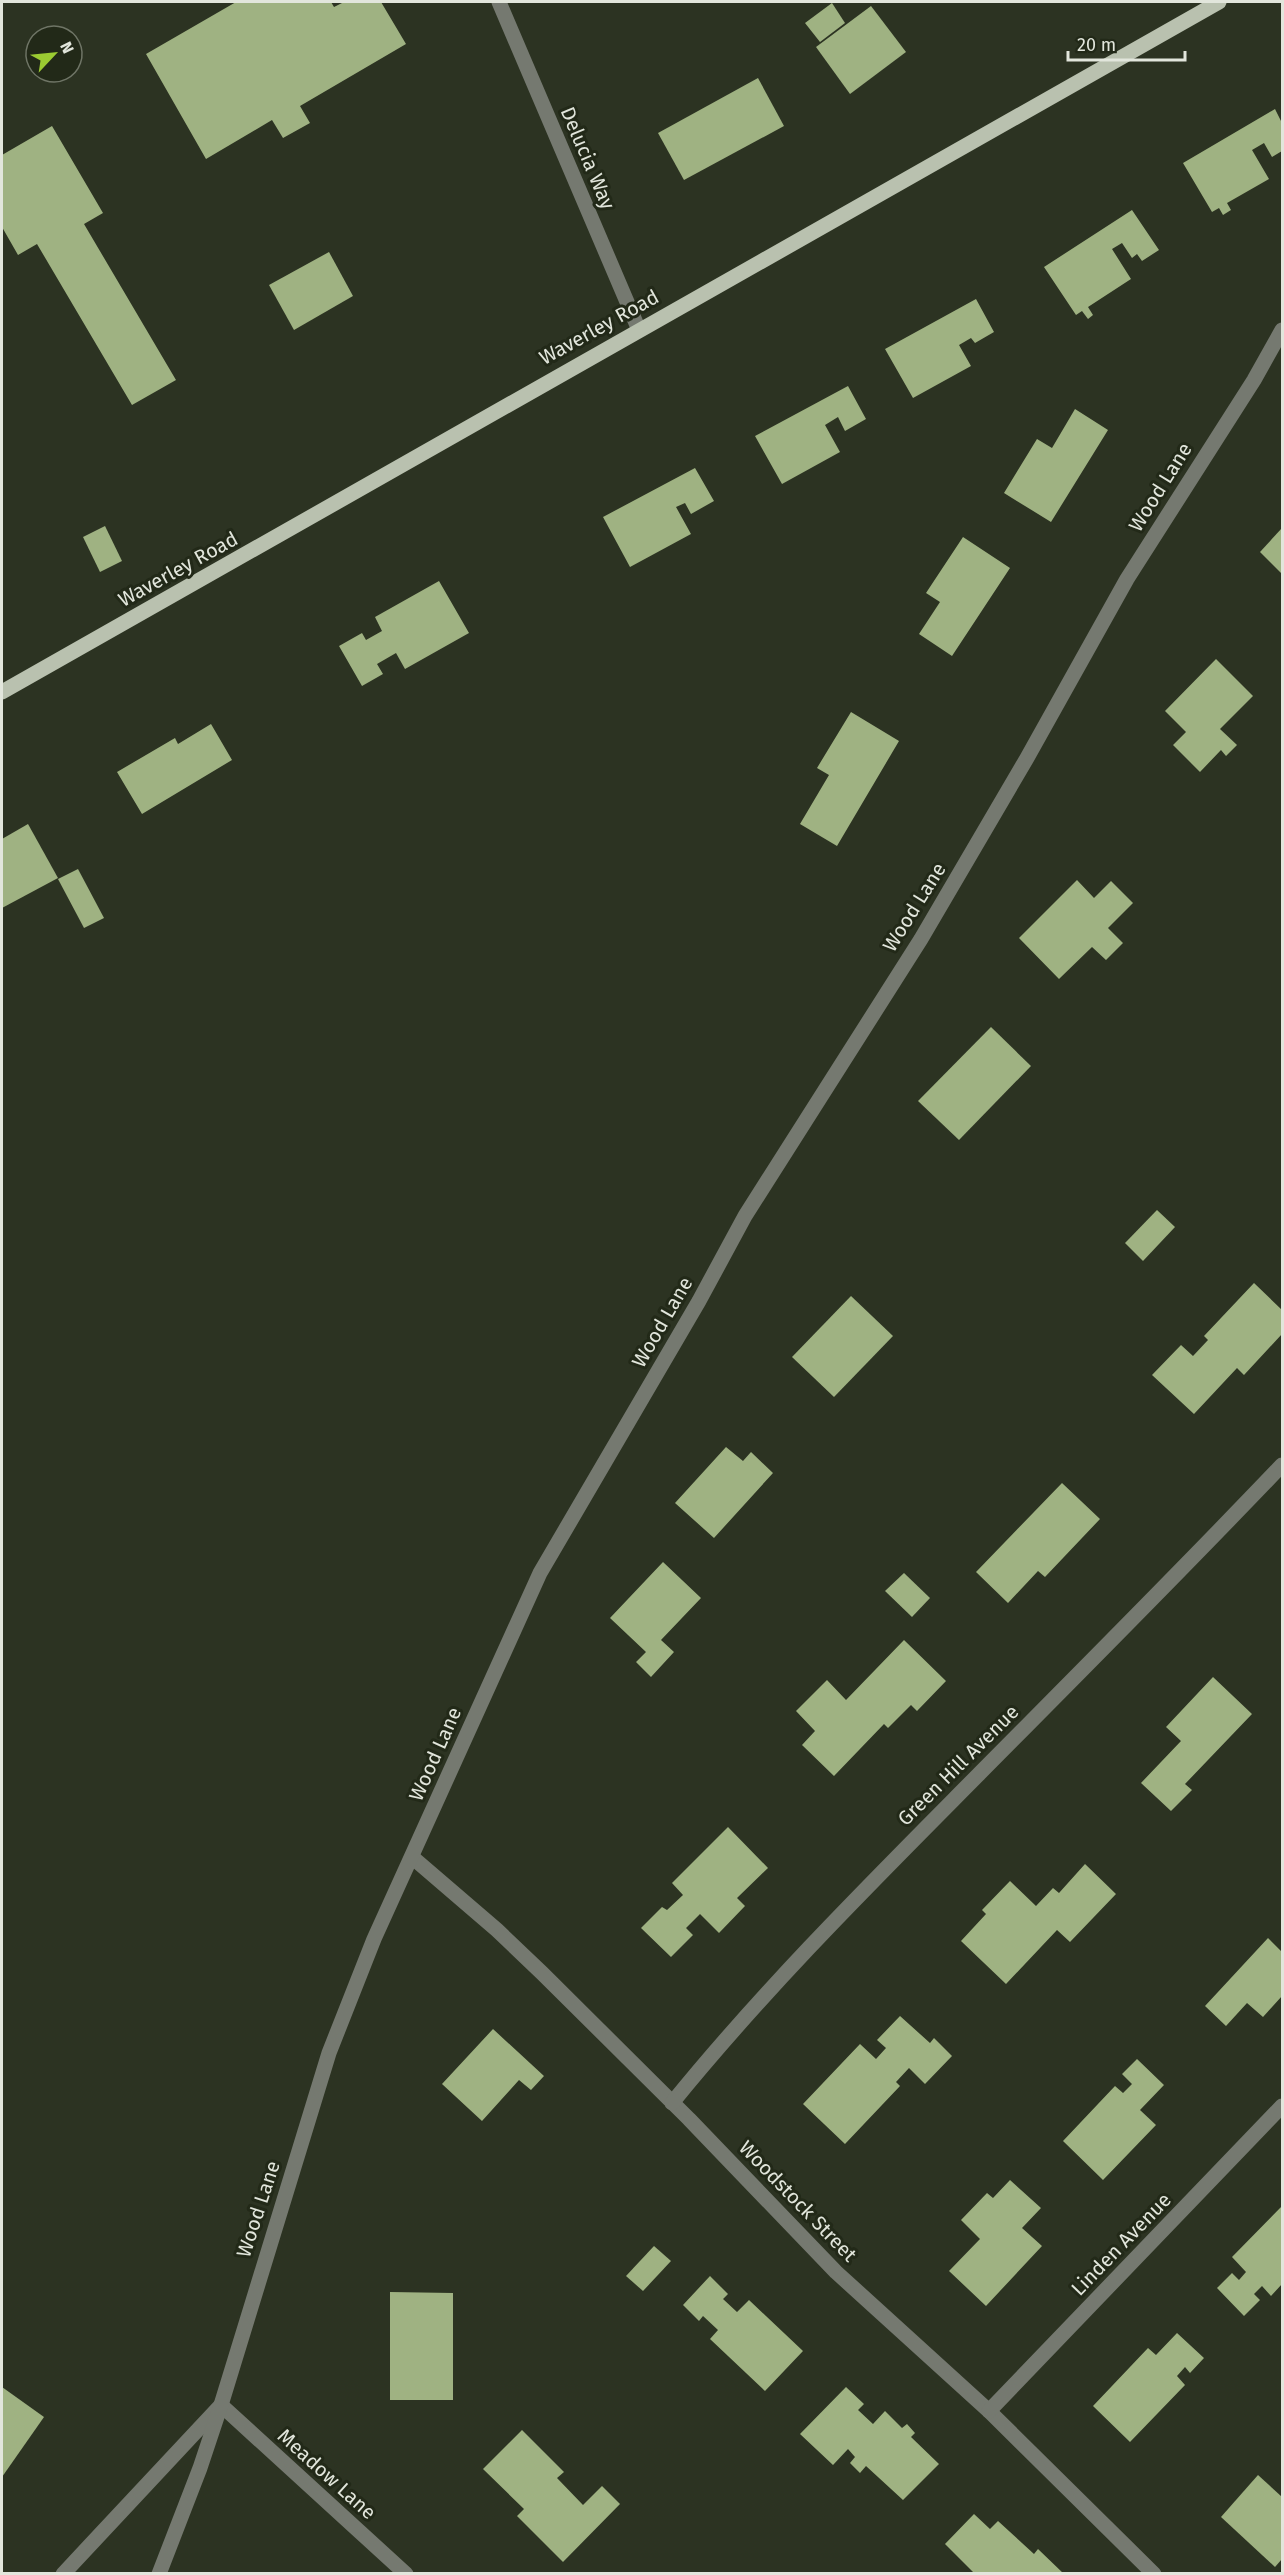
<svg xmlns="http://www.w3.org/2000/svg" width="1284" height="2575" viewBox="0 0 1284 2575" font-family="'Fira Sans',sans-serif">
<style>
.building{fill:#9fb282}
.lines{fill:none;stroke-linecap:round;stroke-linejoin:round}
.minor{stroke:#757970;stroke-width:15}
.major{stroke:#b9c1af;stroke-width:15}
.labels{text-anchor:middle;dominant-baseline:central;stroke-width:6;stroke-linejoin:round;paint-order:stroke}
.street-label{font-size:20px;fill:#e2e6dc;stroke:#222918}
</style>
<rect width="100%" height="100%" fill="#2c3322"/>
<g class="building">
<path d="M 236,2 L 331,2 L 334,7 L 344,2 L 381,2 L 406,44 L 300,106 L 310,123 L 283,138 L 272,120 L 206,159 L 146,54 Z"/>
<path d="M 832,3 L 845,23 L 820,42 L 805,23 Z"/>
<path d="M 871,6 L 906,52 L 850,94 L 816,47 Z"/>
<path d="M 758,78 L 784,126 L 684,180 L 658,133 Z"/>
<path d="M 1275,109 L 1282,123 L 1282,151 L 1272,157 L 1264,143 L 1252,150 L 1269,179 L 1227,203 L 1231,210 L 1223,215 L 1219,208 L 1212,212 L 1183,163 Z"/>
<path d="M 52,126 L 103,213 L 84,224 L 176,380 L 132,405 L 37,244 L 18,255 L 2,227 L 2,155 Z"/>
<path d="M 1132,210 L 1159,250 L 1142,261 L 1137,254 L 1132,258 L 1122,243 L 1112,249 L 1131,279 L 1088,307 L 1093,315 L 1088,319 L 1082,311 L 1076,315 L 1044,267 Z"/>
<path d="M 329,252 L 353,296 L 294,330 L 269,285 Z"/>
<path d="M 976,299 L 994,332 L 975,343 L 971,338 L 959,345 L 971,366 L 913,398 L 885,349 Z"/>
<path d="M 848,386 L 866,419 L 845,431 L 838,417 L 825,425 L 840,452 L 782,484 L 755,436 Z"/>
<path d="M 1075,409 L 1108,430 L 1051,522 L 1004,493 L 1037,439 L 1052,448 Z"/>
<path d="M 695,468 L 714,501 L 691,514 L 685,503 L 676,507 L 691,534 L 630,567 L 603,517 Z"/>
<path d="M 105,526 L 122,561 L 100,572 L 83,537 Z"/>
<path d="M 1282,528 L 1282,574 L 1260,552 Z"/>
<path d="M 963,537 L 1010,568 L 952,656 L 919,634 L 940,602 L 926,593 Z"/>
<path d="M 439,581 L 469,633 L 405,669 L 396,653 L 377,664 L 383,674 L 362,686 L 339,646 L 362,633 L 366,640 L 382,631 L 375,617 Z"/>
<path d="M 1216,659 L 1253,696 L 1220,729 L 1237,745 L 1226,756 L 1221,750 L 1200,772 L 1173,745 L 1186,732 L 1165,711 Z"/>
<path d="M 851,712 L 899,741 L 837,846 L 800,824 L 829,775 L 817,768 Z"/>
<path d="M 211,724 L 232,760 L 142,814 L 117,772 L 175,738 L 178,744 Z"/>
<path d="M 28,824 L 58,878 L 2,908 L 2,839 Z"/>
<path d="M 78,869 L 104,918 L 84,928 L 58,879 Z"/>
<path d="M 1077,880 L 1094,898 L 1111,881 L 1133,903 L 1108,928 L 1123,943 L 1106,960 L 1092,947 L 1059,979 L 1019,938 Z"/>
<path d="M 991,1027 L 1031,1066 L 959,1140 L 918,1101 Z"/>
<path d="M 1157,1210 L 1175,1227 L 1143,1261 L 1125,1243 Z"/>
<path d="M 1254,1283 L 1282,1310 L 1282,1334 L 1244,1375 L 1237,1368 L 1194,1414 L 1152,1375 L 1181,1345 L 1193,1356 L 1208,1340 L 1204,1336 Z"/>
<path d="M 851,1296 L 893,1336 L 834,1397 L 792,1357 Z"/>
<path d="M 726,1447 L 743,1461 L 751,1452 L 773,1473 L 714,1538 L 675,1503 Z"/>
<path d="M 1062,1483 L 1100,1519 L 1045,1577 L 1038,1571 L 1008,1603 L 976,1572 Z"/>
<path d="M 663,1562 L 701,1598 L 661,1640 L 674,1652 L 651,1677 L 636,1662 L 646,1652 L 610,1618 Z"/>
<path d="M 904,1573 L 930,1598 L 912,1617 L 885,1591 Z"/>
<path d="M 904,1640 L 946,1681 L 917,1711 L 911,1705 L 888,1728 L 884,1724 L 834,1776 L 802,1745 L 815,1731 L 796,1711 L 827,1680 L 846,1700 Z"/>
<path d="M 1213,1677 L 1252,1714 L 1185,1784 L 1192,1790 L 1171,1811 L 1141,1783 L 1181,1741 L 1166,1727 Z"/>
<path d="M 728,1827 L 768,1868 L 737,1898 L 745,1906 L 719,1933 L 700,1914 L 686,1928 L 693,1935 L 671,1957 L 641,1928 L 662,1907 L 667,1910 L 683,1895 L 672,1883 Z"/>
<path d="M 1085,1864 L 1116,1894 L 1070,1942 L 1057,1930 L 1006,1984 L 961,1941 L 986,1914 L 982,1910 L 1010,1881 L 1036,1906 L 1053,1888 L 1059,1893 Z"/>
<path d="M 1268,1938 L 1282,1952 L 1282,1996 L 1263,2017 L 1247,2003 L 1226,2026 L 1205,2006 Z"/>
<path d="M 900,2016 L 930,2043 L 934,2038 L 952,2056 L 925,2084 L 909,2068 L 896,2082 L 900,2086 L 845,2144 L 803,2104 L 860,2044 L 876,2059 L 886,2048 L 877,2040 Z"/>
<path d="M 493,2029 L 544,2076 L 531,2090 L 519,2080 L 482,2121 L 442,2084 Z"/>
<path d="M 1137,2059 L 1164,2085 L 1140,2110 L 1156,2125 L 1103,2180 L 1063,2141 L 1115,2086 L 1123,2093 L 1132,2084 L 1122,2074 Z"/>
<path d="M 1010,2180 L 1041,2208 L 1022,2228 L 1042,2246 L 986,2306 L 949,2271 L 980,2239 L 961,2220 L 987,2193 L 993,2198 Z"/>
<path d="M 1282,2206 L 1282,2284 L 1271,2296 L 1262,2286 L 1254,2294 L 1260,2300 L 1244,2316 L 1217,2288 L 1232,2273 L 1239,2280 L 1246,2272 L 1232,2257 Z"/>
<path d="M 654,2246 L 671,2261 L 643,2291 L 626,2276 Z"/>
<path d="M 710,2276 L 728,2294 L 723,2299 L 737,2312 L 749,2300 L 803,2351 L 765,2391 L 710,2339 L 718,2330 L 703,2316 L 699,2321 L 683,2305 Z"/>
<path d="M 390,2292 L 453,2293 L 453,2400 L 390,2400 Z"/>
<path d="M 1177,2333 L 1204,2358 L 1190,2373 L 1185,2367 L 1177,2376 L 1185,2385 L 1130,2442 L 1093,2406 L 1148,2348 L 1156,2355 Z"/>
<path d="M 2,2387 L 44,2417 L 2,2477 Z"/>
<path d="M 846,2387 L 864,2404 L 858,2410 L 873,2424 L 885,2411 L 902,2428 L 907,2424 L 915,2433 L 911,2437 L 939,2464 L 903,2500 L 866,2466 L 860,2473 L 850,2463 L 855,2457 L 848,2449 L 833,2465 L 800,2434 Z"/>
<path d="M 522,2430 L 564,2472 L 557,2478 L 583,2505 L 602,2486 L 620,2504 L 563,2562 L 517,2516 L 524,2509 L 483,2469 Z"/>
<path d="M 1258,2475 L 1282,2497 L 1282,2559 L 1275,2567 L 1221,2517 Z"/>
<path d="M 974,2514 L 990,2529 L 998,2521 L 1034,2554 L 1038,2549 L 1064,2574 L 975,2574 L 945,2544 Z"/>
</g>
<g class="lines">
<g class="minor">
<path d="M 499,2 L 639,330"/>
<path d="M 412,1857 L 497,1930 L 542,1973 L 689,2119 L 836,2272 L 989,2411 L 1154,2574"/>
<path d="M 672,2103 C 767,1986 873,1881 978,1775 C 1080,1672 1182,1570 1282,1465"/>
<path d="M 989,2411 L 1282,2106"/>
<path d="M 63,2574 L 221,2405 L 406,2574"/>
<path d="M 159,2574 L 200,2468 L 221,2405 L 329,2053 L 374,1939 L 540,1573 L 699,1301 L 745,1216 L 921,939 L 1027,758 L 1127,579 L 1254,380 L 1282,330"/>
</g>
<path class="major" d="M 2,692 L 1219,2"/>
</g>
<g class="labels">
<g class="street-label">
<text transform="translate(588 158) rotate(67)">Delucia Way</text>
<text transform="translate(599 327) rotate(-29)">Waverley Road</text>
<text transform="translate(1160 487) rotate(-58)">Wood Lane</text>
<text transform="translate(178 569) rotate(-29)">Waverley Road</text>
<text transform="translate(914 907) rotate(-58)">Wood Lane</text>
<text transform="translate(662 1322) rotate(-60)">Wood Lane</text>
<text transform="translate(435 1754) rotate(-66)">Wood Lane</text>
<text transform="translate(958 1765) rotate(-45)">Green Hill Avenue</text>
<text transform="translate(798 2201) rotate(46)">Woodstock Street</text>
<text transform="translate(258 2209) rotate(-72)">Wood Lane</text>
<text transform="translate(1121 2244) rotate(-46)">Linden Avenue</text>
<text transform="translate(327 2474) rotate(42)">Meadow Lane</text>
</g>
</g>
<rect width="1284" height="2575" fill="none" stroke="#e2e6dc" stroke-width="6"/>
<g transform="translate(54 54) rotate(64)"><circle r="28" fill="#222918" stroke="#6f7566" stroke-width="1.5"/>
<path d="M0-4.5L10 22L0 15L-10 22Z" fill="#9bcb32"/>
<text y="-9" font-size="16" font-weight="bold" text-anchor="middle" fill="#e2e6dc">N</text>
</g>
<path d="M1068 51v9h117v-9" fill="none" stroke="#e2e6dc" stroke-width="3"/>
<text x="1077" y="51" font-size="18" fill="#e2e6dc" stroke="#222918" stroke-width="4.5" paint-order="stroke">20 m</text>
</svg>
